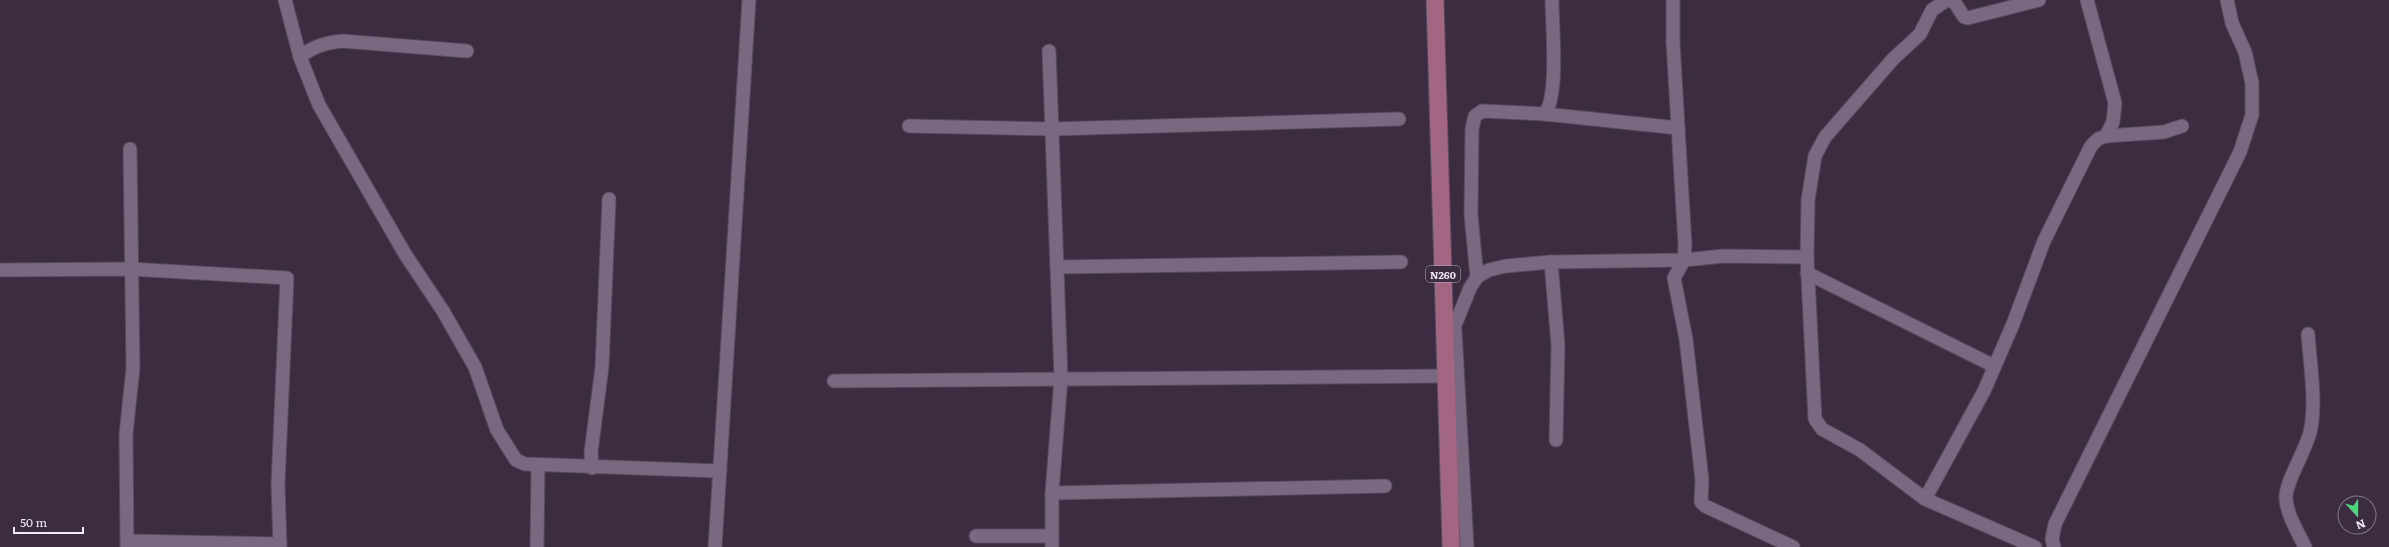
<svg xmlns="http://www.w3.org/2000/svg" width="2389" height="547" viewBox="0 0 2389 547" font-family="Literata,serif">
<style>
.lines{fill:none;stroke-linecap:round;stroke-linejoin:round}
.minor-casing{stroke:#584b5d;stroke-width:15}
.major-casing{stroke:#584b5d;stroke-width:19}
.minor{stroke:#7a6881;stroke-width:13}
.major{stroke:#a26682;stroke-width:17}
.labels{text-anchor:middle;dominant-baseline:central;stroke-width:3.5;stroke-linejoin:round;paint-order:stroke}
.shield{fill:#3b2c41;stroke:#bcb0c0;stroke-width:1}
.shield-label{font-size:10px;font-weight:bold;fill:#f3e9f7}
</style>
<rect width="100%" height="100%" fill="#3b2c41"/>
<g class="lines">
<g class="minor-casing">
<g id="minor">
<path d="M 285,0 L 300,57 L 319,105 L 405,254 L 443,311 L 475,367 L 497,430 L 516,460 L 525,464 L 720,471"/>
<path d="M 1673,0 L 1673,42 L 1685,245 L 1684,260 L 1674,278 L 1686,339 L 1702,480 L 1701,502 L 1705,506 L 1793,547"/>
<path d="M 1947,0 L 1932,10 L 1920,34 L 1893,59 L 1825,137 L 1815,156 L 1808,200 L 1807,257 L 1815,419 L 1822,429 L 1860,450 L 1925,499 L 2035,547"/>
<path d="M 1950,0 L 1955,3 L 1964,17 L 1968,18 L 2039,0"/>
<path d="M 2087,0 L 2115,103 L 2113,122 L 2106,136"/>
<path d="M 1049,51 L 1061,378 L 1052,493 L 1052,547"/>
<path d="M 300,57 C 314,46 325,43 342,41 L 467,51"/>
<path d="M 1545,114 L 1678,128"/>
<path d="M 909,126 L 1052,129 L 1399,119"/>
<path d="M 1551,262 L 1558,345 L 1556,440"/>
<path d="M 1057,267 L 1401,262"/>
<path d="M 0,270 L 130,269 L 287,278 L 278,484 L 280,547"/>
<path d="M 1807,273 L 1994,366"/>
<path d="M 1477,277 L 1471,215 L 1472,129 L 1475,116 L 1482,111 L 1545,114 C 1559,94 1552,27 1552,0"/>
<path d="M 1455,330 L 1467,547"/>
<path d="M 1447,345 L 1470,288 L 1477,277 L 1489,270 L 1506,266 L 1551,262 L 1684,260 L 1724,256 L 1807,257"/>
<path d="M 834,381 L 1446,376"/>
<path d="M 592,468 L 591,452 L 602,367 L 609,199"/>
<path d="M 1052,493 L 1385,486"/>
<path d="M 1925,499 L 1984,391 L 2013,324 L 2044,241 L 2091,146 L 2098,139 L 2106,136 L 2164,132 L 2182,126"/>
<path d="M 976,536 L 1052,536"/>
<path d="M 128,541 L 280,544"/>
<path d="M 127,547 L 126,434 L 133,368 L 130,149"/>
<path d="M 537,547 L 538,465"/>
<path d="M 715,547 L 749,0"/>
<path d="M 2054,547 L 2052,539 L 2055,524 L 2240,152 L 2252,115 L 2252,83 L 2245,52 L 2232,23 L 2227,0"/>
<path d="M 2305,547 C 2298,532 2287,515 2286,499 C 2284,483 2308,448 2311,428 C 2316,398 2310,364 2308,334"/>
</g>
</g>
<g class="major-casing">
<path id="major" d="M 1435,0 L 1451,547"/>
</g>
<use href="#minor" class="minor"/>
<use href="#major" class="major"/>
</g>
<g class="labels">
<rect class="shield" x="1426" y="266" width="34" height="16" rx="3"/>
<g class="shield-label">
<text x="1443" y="274">N260</text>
</g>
</g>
<g transform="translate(2357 515) rotate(159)"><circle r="19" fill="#3b2c41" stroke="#85788a"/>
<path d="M0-3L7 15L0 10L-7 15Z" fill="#48d779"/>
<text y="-6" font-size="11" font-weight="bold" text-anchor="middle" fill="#f3e9f7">N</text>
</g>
<path d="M14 527v6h69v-6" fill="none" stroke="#f3e9f7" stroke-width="2"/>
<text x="20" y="527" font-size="12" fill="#f3e9f7" stroke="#3b2c41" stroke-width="3" paint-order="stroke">50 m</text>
</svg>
